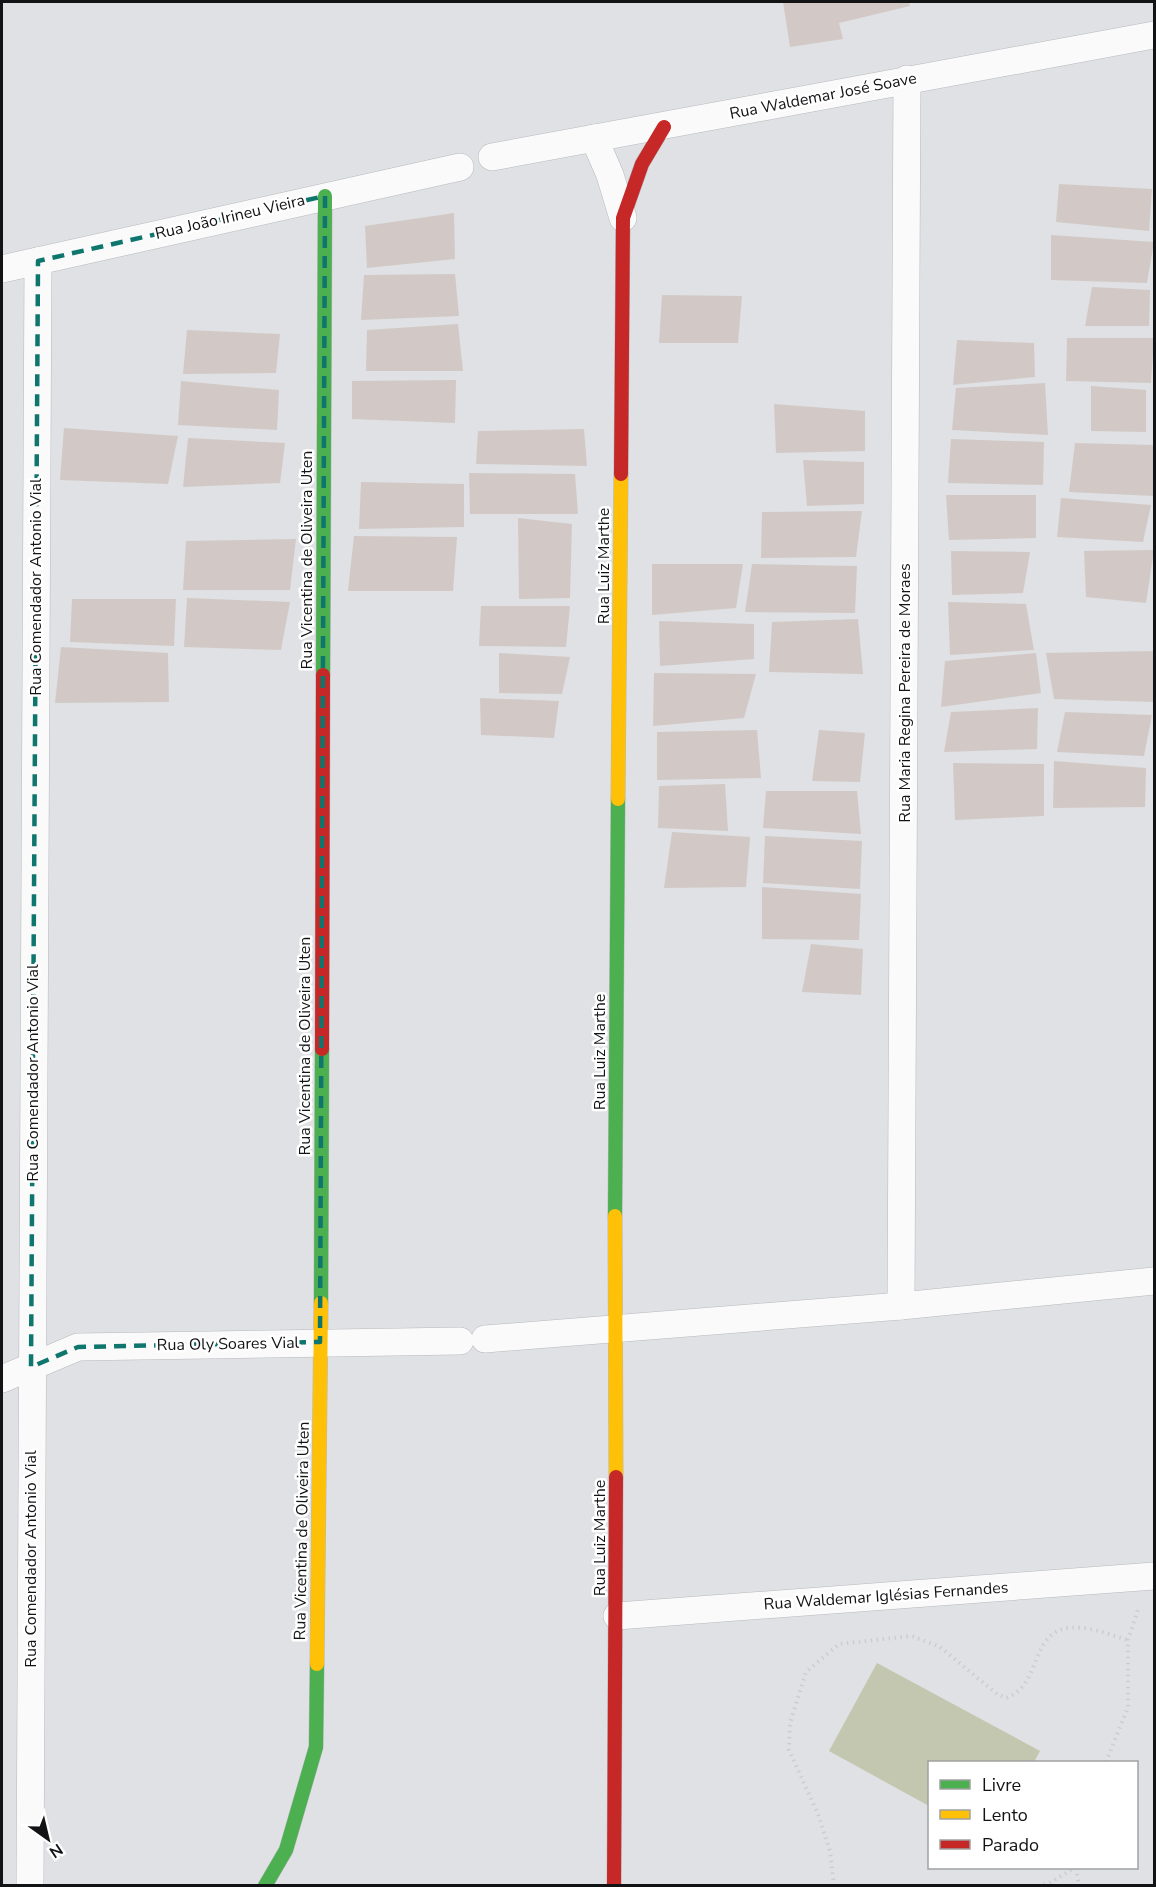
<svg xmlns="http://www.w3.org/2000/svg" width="1156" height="1887" viewBox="0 0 1156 1887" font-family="'Nunito Sans',sans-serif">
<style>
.green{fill:#c4c7af}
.building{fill:#d2c9c6}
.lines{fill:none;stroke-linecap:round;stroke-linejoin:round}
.street-casing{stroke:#b7b9bb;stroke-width:28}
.fast-casing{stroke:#b7b9bb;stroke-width:15}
.slow-casing{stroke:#b7b9bb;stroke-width:15}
.jam-casing{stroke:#b7b9bb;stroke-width:15}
.path{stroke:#cdcdce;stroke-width:4;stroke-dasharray:1.5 4.5;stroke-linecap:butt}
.street{stroke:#fafafb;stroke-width:27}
.fast{stroke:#4caf50;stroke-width:14}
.slow{stroke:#ffc107;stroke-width:14}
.jam{stroke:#c62828;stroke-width:14}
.marked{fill:none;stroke:#0f766e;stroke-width:4.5;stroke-dasharray:12 8;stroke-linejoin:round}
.labels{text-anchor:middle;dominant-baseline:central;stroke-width:5;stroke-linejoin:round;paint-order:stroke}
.street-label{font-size:16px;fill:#121315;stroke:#fff}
</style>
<rect width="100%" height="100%" fill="#dfe1e4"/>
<path class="green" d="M 877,1663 L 1040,1751 L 1034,1762 L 930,1762 L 929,1806 L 829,1751 Z"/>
<g class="building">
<path d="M 783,2 L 909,2 L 910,6 L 839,23 L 843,39 L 790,47 Z"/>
<path d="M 1059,184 L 1152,189 L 1149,231 L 1056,222 Z"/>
<path d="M 454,213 L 455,259 L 367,268 L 365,226 Z"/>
<path d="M 1051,235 L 1154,242 L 1147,283 L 1051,280 Z"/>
<path d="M 455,274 L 459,316 L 361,320 L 364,275 Z"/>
<path d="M 1092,287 L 1150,290 L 1149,326 L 1085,326 Z"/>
<path d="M 662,295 L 742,296 L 738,343 L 659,343 Z"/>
<path d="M 458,324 L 463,371 L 366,371 L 367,330 Z"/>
<path d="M 187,330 L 280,334 L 276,373 L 183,374 Z"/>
<path d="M 1067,338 L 1154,338 L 1151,383 L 1066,381 Z"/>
<path d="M 957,340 L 1034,343 L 1035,377 L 953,385 Z"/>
<path d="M 456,380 L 455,423 L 352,419 L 352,381 Z"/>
<path d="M 181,381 L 279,390 L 277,430 L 178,425 Z"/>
<path d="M 1045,383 L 1048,435 L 952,430 L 956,388 Z"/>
<path d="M 1091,386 L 1146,390 L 1146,432 L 1091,431 Z"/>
<path d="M 774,404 L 865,411 L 865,451 L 776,453 Z"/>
<path d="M 64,428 L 178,436 L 168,484 L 60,480 Z"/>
<path d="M 584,429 L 587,466 L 476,464 L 478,431 Z"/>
<path d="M 188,438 L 285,443 L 280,483 L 183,487 Z"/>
<path d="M 951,439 L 1044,442 L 1043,485 L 948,483 Z"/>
<path d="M 1075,443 L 1154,445 L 1154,496 L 1069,492 Z"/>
<path d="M 803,460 L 864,462 L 864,504 L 807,506 Z"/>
<path d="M 469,473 L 575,474 L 578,514 L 470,514 Z"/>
<path d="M 361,482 L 464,484 L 464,527 L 359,529 Z"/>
<path d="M 946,495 L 1036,495 L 1036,538 L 949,540 Z"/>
<path d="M 1061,498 L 1151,505 L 1143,542 L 1057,537 Z"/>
<path d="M 862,511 L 856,557 L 761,558 L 762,512 Z"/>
<path d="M 518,518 L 572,524 L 570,598 L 519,599 Z"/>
<path d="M 354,536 L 457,537 L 453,591 L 348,591 Z"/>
<path d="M 296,539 L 290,590 L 183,590 L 186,541 Z"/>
<path d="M 1154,550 L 1146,603 L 1086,597 L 1084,551 Z"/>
<path d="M 951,551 L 1030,552 L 1023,593 L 952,595 Z"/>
<path d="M 652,564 L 743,564 L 736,608 L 652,615 Z"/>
<path d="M 752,564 L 857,566 L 855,613 L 745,612 Z"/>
<path d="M 187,598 L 290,602 L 281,650 L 184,647 Z"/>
<path d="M 72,599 L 176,599 L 174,646 L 70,642 Z"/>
<path d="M 948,602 L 1026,604 L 1034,650 L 950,655 Z"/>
<path d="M 481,606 L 570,606 L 566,647 L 479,646 Z"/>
<path d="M 858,619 L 863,674 L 769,672 L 772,622 Z"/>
<path d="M 659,621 L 754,624 L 754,659 L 660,666 Z"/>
<path d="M 61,647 L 168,653 L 169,702 L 55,703 Z"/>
<path d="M 1154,651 L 1154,702 L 1054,699 L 1046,653 Z"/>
<path d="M 499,653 L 570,657 L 562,694 L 499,693 Z"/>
<path d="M 1036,653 L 1041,693 L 941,707 L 945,661 Z"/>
<path d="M 654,673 L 756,674 L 744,718 L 653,726 Z"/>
<path d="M 480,698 L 559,701 L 554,738 L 481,735 Z"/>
<path d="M 1038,708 L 1037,749 L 944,752 L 951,712 Z"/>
<path d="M 1065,712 L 1152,715 L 1144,756 L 1057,752 Z"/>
<path d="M 757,730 L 761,778 L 657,780 L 657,732 Z"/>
<path d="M 819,730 L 865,733 L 860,782 L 812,781 Z"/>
<path d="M 1054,761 L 1146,768 L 1145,807 L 1053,808 Z"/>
<path d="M 953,763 L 1044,764 L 1044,816 L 955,820 Z"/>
<path d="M 725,784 L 728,831 L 658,828 L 659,786 Z"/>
<path d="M 766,791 L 857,791 L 861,834 L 763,828 Z"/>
<path d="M 672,832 L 750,837 L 746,887 L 664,888 Z"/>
<path d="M 765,836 L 862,841 L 860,889 L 763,883 Z"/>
<path d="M 762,887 L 861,894 L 859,940 L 762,939 Z"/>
<path d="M 811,944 L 863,949 L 861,995 L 802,992 Z"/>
</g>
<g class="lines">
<g class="street-casing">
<g id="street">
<path d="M 594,138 L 610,175 L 623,218"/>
<path d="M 492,157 C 713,117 933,75 1154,35"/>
<path d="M 2,269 L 460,167"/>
<path d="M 901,1306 L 907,79"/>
<path d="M 485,1339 L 901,1306 L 1154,1281"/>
<path d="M 2,1379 L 78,1347 L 460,1341"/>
<path d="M 617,1616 L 1154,1576"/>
<path d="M 30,1886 L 38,261"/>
</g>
</g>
<g class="fast-casing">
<g id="fast">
<path d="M 323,675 L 325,196"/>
<path d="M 615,1216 L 618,799"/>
<path d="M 321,1303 L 322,1049"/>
<path d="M 265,1886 L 286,1850 L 316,1747 L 317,1664"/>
</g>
</g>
<g class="slow-casing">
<g id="slow">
<path d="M 618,799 L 621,474"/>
<path d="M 615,1216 L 616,1477"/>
<path d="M 317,1664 L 321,1303"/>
</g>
</g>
<g class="jam-casing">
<g id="jam">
<path d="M 621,474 L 623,218 L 642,164 L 664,127"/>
<path d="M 322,1049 L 323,675"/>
<path d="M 614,1886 L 616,1477"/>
</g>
</g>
<g class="path">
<path d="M 1106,1762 L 1128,1707 L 1128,1640 L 1139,1606"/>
<path d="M 1076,1868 L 1079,1886"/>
<path d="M 834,1886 L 830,1851 L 818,1814 L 789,1750 L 790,1723 L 806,1672 L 839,1644 L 911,1636 L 939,1646 L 997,1694 L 1006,1698 C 1046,1684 1026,1622 1082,1628 C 1097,1629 1113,1636 1128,1640"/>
<path d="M 1038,1886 L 1048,1884 L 1074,1868"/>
</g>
<use href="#street" class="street"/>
<use href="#fast" class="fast"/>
<use href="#slow" class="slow"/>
<use href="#jam" class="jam"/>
</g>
<path class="marked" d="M 325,196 L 320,1342 L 78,1347 L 31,1367 L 38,261 Z"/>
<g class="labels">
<g class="street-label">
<text transform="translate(823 96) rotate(-11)">Rua Waldemar José Soave</text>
<text transform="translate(230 217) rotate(-13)">Rua João Irineu Vieira</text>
<text transform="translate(307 560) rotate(-90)">Rua Vicentina de Oliveira Uten</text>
<text transform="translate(604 566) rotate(-90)">Rua Luiz Marthe</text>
<text transform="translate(36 587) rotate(-90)">Rua Comendador Antonio Vial</text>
<text transform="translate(905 693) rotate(-90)">Rua Maria Regina Pereira de Moraes</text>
<text transform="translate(305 1046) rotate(-90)">Rua Vicentina de Oliveira Uten</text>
<text transform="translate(600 1052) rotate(-90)">Rua Luiz Marthe</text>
<text transform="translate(33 1073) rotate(-90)">Rua Comendador Antonio Vial</text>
<text transform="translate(228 1344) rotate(-1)">Rua Oly Soares Vial</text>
<text transform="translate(302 1531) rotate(-89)">Rua Vicentina de Oliveira Uten</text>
<text transform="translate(600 1538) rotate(-90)">Rua Luiz Marthe</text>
<text transform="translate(31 1559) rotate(-90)">Rua Comendador Antonio Vial</text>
<text transform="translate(886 1596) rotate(-4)">Rua Waldemar Iglésias Fernandes</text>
</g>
</g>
<rect width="1156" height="1887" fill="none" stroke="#121315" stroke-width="6"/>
<rect x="928" y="1761" width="210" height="108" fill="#ffffff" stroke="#a0a1a1" stroke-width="1.5"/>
<rect x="940" y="1780" width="30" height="9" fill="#4caf50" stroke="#a0a1a1" stroke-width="1.5"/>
<text x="982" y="1791" font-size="18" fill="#121315">Livre</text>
<rect x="940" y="1810" width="30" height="9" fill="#ffc107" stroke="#a0a1a1" stroke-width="1.5"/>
<text x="982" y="1821" font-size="18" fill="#121315">Lento</text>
<rect x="940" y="1840" width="30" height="9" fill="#c62828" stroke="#a0a1a1" stroke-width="1.5"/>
<text x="982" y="1851" font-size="18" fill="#121315">Parado</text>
<g transform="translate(48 1839) rotate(146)" stroke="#ffffff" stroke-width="4.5" paint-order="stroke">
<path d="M0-4.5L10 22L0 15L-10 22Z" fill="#121315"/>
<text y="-9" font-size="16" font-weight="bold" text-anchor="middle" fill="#121315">N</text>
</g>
</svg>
